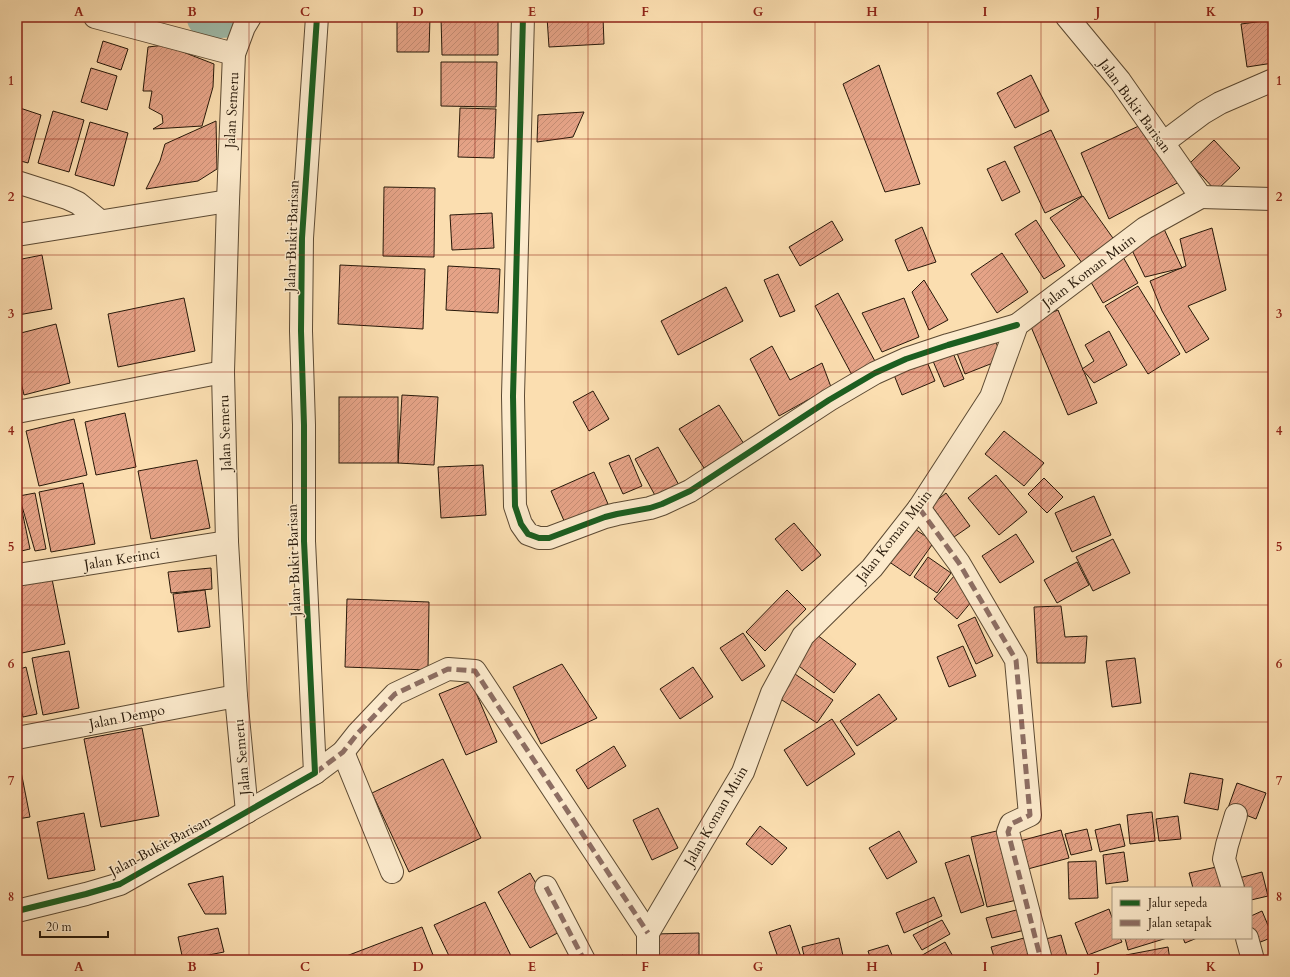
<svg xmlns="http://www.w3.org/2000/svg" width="1290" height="977" viewBox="0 0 1290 977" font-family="Cardo,serif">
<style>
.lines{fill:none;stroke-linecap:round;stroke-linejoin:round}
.river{stroke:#9fbcab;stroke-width:41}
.building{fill:url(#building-hatch);stroke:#271809}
.minor-casing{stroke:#5c4a33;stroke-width:24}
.tertiary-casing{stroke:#5c4a33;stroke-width:24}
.minor{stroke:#fceacc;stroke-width:22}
.tertiary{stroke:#fceacc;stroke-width:22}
.quiet{stroke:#8d6e63;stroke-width:5;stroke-dasharray:10 5;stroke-linecap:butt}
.cycleway-casing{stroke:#fceacc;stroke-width:8}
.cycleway{stroke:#1b5e20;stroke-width:6}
.grid{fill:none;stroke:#8f2418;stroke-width:1;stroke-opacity:0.55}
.labels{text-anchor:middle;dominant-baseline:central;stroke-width:3;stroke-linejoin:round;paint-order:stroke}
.street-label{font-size:14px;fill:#271809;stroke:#fceacc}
.neatline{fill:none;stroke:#8f2418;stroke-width:1.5}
.grid-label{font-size:13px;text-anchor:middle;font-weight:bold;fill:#8f2418}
</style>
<defs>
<pattern id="building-hatch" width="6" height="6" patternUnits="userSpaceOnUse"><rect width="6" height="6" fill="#e5a387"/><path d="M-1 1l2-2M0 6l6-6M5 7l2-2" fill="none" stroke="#c48c73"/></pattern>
</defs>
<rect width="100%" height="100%" fill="#fbdeb0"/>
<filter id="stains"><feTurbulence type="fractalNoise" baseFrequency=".005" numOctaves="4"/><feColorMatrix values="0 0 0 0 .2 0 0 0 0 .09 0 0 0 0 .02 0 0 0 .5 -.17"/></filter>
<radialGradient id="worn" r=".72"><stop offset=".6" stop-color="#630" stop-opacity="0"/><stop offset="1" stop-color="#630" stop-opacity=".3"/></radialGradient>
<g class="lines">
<path class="river" d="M 207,17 L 210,18 L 228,17"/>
</g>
<g class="building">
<path d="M 397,17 L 430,17 L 429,52 L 397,52 Z"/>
<path d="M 441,17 L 498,17 L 498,55 L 442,55 Z"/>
<path d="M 547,17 L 603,17 L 604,44 L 549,47 Z"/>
<path d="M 1271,20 L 1273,32 L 1273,63 L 1247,67 L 1241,24 Z"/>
<path d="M 103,41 L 128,49 L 121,70 L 97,62 Z"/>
<path d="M 165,45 L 214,64 L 213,87 L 202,126 L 153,129 L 163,123 L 162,115 L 149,108 L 152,91 L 143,91 L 148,47 Z"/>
<path d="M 441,62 L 497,62 L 496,107 L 441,106 Z"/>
<path d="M 879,65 L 920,184 L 885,192 L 843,84 Z"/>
<path d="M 91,68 L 117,76 L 107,110 L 81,102 Z"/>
<path d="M 1031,75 L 1049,111 L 1015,128 L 997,93 Z"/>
<path d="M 17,107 L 41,115 L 28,163 L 17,160 Z"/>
<path d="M 460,108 L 496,109 L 494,158 L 458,157 Z"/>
<path d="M 53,111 L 84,120 L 69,172 L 38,163 Z"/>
<path d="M 584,112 L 573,137 L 537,142 L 538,115 Z"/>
<path d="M 216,121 L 217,169 L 198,181 L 146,189 L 160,161 L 165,144 Z"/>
<path d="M 90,122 L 128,133 L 114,186 L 75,175 Z"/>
<path d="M 1143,124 L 1183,180 L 1109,219 L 1081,153 Z"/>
<path d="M 1051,130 L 1082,196 L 1045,213 L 1014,147 Z"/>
<path d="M 1214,140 L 1240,168 L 1216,191 L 1190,163 Z"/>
<path d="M 1005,161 L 1020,192 L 1002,201 L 987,169 Z"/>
<path d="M 384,187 L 435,188 L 434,257 L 383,256 Z"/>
<path d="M 1083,196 L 1115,241 L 1082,263 L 1050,218 Z"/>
<path d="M 492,213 L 494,248 L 452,250 L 450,215 Z"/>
<path d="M 1036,220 L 1065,266 L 1044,279 L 1015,234 Z"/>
<path d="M 832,221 L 843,240 L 800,266 L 789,247 Z"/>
<path d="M 922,227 L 936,262 L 908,271 L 895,240 Z"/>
<path d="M 1212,228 L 1226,290 L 1188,306 L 1209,339 L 1186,353 L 1162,311 L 1150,281 L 1186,266 L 1180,239 Z"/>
<path d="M 1164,229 L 1182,268 L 1145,277 L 1131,248 Z"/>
<path d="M 1002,253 L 1028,292 L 997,313 L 971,274 Z"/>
<path d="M 42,255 L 52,309 L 18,315 L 17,308 L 17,260 Z"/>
<path d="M 1123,257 L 1138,283 L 1103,303 L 1088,277 Z"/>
<path d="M 340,265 L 425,269 L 423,329 L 338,324 Z"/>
<path d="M 448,266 L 500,269 L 498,313 L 446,310 Z"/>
<path d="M 778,274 L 795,311 L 780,317 L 764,280 Z"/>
<path d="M 924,280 L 948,320 L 929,330 L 912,292 Z"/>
<path d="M 1138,286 L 1180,354 L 1148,374 L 1105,306 Z"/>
<path d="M 726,287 L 743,321 L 678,355 L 661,321 Z"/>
<path d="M 838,293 L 876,363 L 852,375 L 815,306 Z"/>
<path d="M 184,298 L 195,351 L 118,367 L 108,314 Z"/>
<path d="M 904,298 L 919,337 L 882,352 L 862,313 Z"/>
<path d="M 1058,310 L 1097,403 L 1068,415 L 1029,322 Z"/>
<path d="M 56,324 L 70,383 L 24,395 L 17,365 L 17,334 Z"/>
<path d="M 1109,331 L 1127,365 L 1094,383 L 1082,369 L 1094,361 L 1085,345 Z"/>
<path d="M 992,333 L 1003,359 L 965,374 L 955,348 Z"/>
<path d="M 772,346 L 790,380 L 822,363 L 831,387 L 779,416 L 750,359 Z"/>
<path d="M 950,346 L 964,379 L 944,387 L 930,354 Z"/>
<path d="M 925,357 L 935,381 L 902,395 L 892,370 Z"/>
<path d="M 593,391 L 609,419 L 589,431 L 573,402 Z"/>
<path d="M 402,395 L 438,397 L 434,465 L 398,463 Z"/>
<rect x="339" y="397" width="59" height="66"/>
<path d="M 719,405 L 744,444 L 704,468 L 679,429 Z"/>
<path d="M 125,413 L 136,467 L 96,475 L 85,422 Z"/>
<path d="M 74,419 L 87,475 L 39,486 L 26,431 Z"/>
<path d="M 1004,431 L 1044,463 L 1024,486 L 985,454 Z"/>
<path d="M 658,447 L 680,487 L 657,499 L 635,459 Z"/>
<path d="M 629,455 L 642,486 L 623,494 L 609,463 Z"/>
<path d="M 197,460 L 210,528 L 151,539 L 138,471 Z"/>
<path d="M 483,465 L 486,515 L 441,518 L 438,467 Z"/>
<path d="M 594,472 L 608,504 L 565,523 L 551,491 Z"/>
<path d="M 996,475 L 1027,512 L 999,535 L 968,498 Z"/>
<path d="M 1044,478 L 1063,497 L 1047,513 L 1028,494 Z"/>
<path d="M 83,483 L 95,544 L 51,552 L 39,492 Z"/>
<path d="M 35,493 L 46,549 L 35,551 L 19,496 Z"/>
<path d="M 946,493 L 970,526 L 954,537 L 931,505 Z"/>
<path d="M 19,496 L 30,549 L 17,552 L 17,497 Z"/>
<path d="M 1094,496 L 1111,535 L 1072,552 L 1055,513 Z"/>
<path d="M 794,523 L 821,555 L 802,571 L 775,539 Z"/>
<path d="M 909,525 L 934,542 L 910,576 L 885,559 Z"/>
<path d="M 1016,534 L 1034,562 L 1000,583 L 982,556 Z"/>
<path d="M 1113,539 L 1130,573 L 1093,591 L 1076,557 Z"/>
<path d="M 928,557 L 951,573 L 937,593 L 914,577 Z"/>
<path d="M 1077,562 L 1089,585 L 1057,603 L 1044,580 Z"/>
<path d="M 211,568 L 212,589 L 171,593 L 168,572 Z"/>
<path d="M 955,575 L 977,595 L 957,619 L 934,599 Z"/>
<path d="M 52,579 L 65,644 L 17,654 L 17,586 Z"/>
<path d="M 205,590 L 210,627 L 178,632 L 173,594 Z"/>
<path d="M 787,590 L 806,609 L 765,651 L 746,632 Z"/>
<path d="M 347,599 L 429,602 L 428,670 L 345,667 Z"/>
<path d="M 1061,606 L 1065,637 L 1087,636 L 1085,663 L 1037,663 L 1034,607 Z"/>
<path d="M 975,617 L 993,656 L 976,664 L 958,625 Z"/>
<path d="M 813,632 L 856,664 L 834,693 L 791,660 Z"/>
<path d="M 743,633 L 765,666 L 742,681 L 720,648 Z"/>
<path d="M 963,646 L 976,676 L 949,687 L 937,657 Z"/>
<path d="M 69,651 L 79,708 L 43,715 L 32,658 Z"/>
<path d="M 1135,658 L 1141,703 L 1112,707 L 1106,661 Z"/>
<path d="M 562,664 L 597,718 L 541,744 L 513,687 Z"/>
<path d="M 26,667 L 37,714 L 23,717 L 17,693 L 17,670 Z"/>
<path d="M 693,667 L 713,697 L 680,719 L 660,689 Z"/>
<path d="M 792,672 L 833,700 L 817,723 L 776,696 Z"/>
<path d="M 471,681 L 497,742 L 466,755 L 439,694 Z"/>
<path d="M 879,694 L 897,719 L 857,746 L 840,721 Z"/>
<path d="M 832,719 L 855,754 L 807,786 L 784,750 Z"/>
<path d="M 142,728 L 159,816 L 101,827 L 84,739 Z"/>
<path d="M 614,746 L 626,766 L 588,789 L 576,770 Z"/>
<path d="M 17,751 L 30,817 L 17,819 Z"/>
<path d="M 443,759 L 481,838 L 409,872 L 372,793 Z"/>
<path d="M 1190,773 L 1223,779 L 1218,810 L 1184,803 Z"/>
<path d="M 1237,783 L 1266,793 L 1256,819 L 1228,808 Z"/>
<path d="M 658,808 L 678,848 L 652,860 L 633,820 Z"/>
<path d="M 1152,812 L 1155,841 L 1130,844 L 1127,815 Z"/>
<path d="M 84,813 L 95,870 L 48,879 L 37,822 Z"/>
<path d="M 1178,816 L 1181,839 L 1159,841 L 1156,819 Z"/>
<path d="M 1120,824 L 1125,846 L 1100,852 L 1095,830 Z"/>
<path d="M 760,826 L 787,848 L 772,865 L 746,844 Z"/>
<path d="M 1005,829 L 1021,899 L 987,907 L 971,837 Z"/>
<path d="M 1087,829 L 1092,850 L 1071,855 L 1065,834 Z"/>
<path d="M 1061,830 L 1069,858 L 1024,870 L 1016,842 Z"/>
<path d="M 899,831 L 917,862 L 887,879 L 869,848 Z"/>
<path d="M 1124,852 L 1128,881 L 1106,884 L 1103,855 Z"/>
<path d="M 969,855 L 984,905 L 961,913 L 945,863 Z"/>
<path d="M 1096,861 L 1098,898 L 1069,899 L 1068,862 Z"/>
<path d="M 1221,866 L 1225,887 L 1193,888 L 1189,873 Z"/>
<path d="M 1262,872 L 1268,896 L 1251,900 L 1251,888 L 1233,888 L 1231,880 Z"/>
<path d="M 530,873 L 563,930 L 530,948 L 498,892 Z"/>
<path d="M 223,876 L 226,914 L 205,914 L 188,884 Z"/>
<path d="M 934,897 L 942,916 L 904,933 L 896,913 Z"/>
<path d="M 485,902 L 513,960 L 451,960 L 434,925 Z"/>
<path d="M 1020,909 L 1025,930 L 992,938 L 986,918 Z"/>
<path d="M 1109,909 L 1113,920 L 1113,938 L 1120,938 L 1122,942 L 1088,955 L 1075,923 Z"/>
<path d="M 1262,911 L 1273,937 L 1253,945 L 1251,938 L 1251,916 Z"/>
<path d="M 942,920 L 950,934 L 922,950 L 913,935 Z"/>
<path d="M 790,925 L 802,960 L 779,960 L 769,932 Z"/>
<path d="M 422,927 L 435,960 L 336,960 Z"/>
<path d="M 218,928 L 224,952 L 183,960 L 178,937 Z"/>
<path d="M 699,933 L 699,960 L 656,960 L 654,934 Z"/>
<path d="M 1061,935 L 1068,960 L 1043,960 L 1038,941 Z"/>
<path d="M 839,938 L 844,960 L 805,960 L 802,947 Z"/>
<path d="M 1024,938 L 1030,960 L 995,960 L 991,947 Z"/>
<path d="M 1125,938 L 1167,938 L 1128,950 Z"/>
<path d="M 1183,938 L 1197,938 L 1185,943 Z"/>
<path d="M 945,942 L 955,960 L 921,960 L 919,957 Z"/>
<path d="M 888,945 L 894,960 L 871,960 L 868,951 Z"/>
<path d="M 1168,947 L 1170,960 L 1127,960 L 1126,955 Z"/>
<path d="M 623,955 L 626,960 L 612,960 Z"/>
</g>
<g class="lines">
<g class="minor-casing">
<g id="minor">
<path d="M 95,17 L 234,54"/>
<path d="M 523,17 L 513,396 L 515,506 L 521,524 L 528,534 L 539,538 L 549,538 L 605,517 L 617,514 L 650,508 L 662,504 L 690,491 L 829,400 L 875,373 L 906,359 L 948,345 L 1017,325"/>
<path d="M 1067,17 L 1120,81 L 1201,197"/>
<path d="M 1163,143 L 1203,113 L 1220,103 L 1273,80"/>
<path d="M 17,182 L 67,198 L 78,203 L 100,221"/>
<path d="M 1201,197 L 1273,199"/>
<path d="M 17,235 L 228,201"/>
<path d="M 17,412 L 223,372"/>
<path d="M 919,508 L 959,563 L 1016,660 L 1030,815 L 1011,824 L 1008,832 L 1041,960"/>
<path d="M 17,575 L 227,542"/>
<path d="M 17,738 L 236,696"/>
<path d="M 343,752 L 392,872"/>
<path d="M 315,773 L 343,752 L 358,733 L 395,694 L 448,669 L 475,671 L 648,933 L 648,960"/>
<path d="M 247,812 L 236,696 L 227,542 L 223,372 L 228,201 L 234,54 L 244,27 L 250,17"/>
<path d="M 546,887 L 584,960"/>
<path d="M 1233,888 L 1224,859 L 1227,845 L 1236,815"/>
<path d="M 648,933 L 743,772 L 772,693 L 803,636 L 872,568 L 919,508 L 991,397 L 1017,325 L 1145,228 L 1201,197"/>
<path d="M 1247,938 L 1253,960"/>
</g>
</g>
<g class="tertiary-casing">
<path id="tertiary" d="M 17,911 L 86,894 L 120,884 L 315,773 L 304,541 L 304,425 L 301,331 L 302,238 L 317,17"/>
</g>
<use href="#minor" class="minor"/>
<use href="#tertiary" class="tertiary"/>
<g class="quiet">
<path d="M 919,508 L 959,563 L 1016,660 L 1030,815 L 1011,824 L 1008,832 L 1041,960"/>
<path d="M 315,773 L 343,752 L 358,733 L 395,694 L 448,669 L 475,671 L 648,933"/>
<path d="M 546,887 L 584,960"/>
</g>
<g class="cycleway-casing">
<g id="cycleway">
<path d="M 523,17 L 513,396 L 515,506 L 521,524 L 528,534 L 539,538 L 549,538 L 605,517 L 617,514 L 650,508 L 662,504 L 690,491 L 829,400 L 875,373 L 906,359 L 948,345 L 1017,325"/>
<path d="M 17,911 L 86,894 L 120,884 L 315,773 L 304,541 L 304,425 L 301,331 L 302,238 L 317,17"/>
</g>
</g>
<use href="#cycleway" class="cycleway"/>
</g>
<path class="grid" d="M 135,17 L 135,960M 249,17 L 249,960M 362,17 L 362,960M 475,17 L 475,960M 588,17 L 588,960M 702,17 L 702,960M 815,17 L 815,960M 928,17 L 928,960M 1041,17 L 1041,960M 1155,17 L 1155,888M 17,139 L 1273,139M 17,255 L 1273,255M 17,372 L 1273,372M 17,488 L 1273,488M 17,605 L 1273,605M 17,722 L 1273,722M 17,838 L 1273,838M 1155,938 L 1155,960"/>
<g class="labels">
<g class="street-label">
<text transform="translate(1135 106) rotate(54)">Jalan Bukit Barisan</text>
<text transform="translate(232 110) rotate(-87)">Jalan Semeru</text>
<text transform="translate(292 236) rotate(-88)">Jalan Bukit Barisan</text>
<text transform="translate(1089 271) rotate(-37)">Jalan Koman Muin</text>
<text transform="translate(225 433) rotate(-92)">Jalan Semeru</text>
<text transform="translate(894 536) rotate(-52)">Jalan Koman Muin</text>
<text transform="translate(122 559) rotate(-9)">Jalan Kerinci</text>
<text transform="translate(294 560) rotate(-92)">Jalan Bukit Barisan</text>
<text transform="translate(127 717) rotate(-11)">Jalan Dempo</text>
<text transform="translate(242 757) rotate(-95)">Jalan Semeru</text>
<text transform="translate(716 816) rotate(-60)">Jalan Koman Muin</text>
<text transform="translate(160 846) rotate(-28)">Jalan Bukit Barisan</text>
</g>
</g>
<rect width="1290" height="977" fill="none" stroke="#fbdeb0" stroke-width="44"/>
<rect x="1112" y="887" width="140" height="52" fill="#fceacc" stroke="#a7967e"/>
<rect x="1120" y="900" width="20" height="6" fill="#1b5e20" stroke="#a7967e"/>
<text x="1148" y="907" font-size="12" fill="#271809">Jalur sepeda</text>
<rect x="1120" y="920" width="20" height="6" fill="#8d6e63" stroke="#a7967e"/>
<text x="1148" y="927" font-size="12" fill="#271809">Jalan setapak</text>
<path d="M40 931v6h68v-6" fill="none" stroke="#271809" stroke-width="2"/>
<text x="46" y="931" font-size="12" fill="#271809" stroke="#fceacc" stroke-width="3" paint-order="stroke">20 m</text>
<rect x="22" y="22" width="1246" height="933" class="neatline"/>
<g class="grid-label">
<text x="79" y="16">A</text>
<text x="192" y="16">B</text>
<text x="305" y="16">C</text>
<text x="418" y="16">D</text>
<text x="532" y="16">E</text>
<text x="645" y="16">F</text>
<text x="758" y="16">G</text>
<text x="872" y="16">H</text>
<text x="985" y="16">I</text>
<text x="1098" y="16">J</text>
<text x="1211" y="16">K</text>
<text x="11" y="85">1</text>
<text x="1279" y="85">1</text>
<text x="11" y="201">2</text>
<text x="1279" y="201">2</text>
<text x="11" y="318">3</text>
<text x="1279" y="318">3</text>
<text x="11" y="435">4</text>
<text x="1279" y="435">4</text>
<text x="11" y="551">5</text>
<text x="1279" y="551">5</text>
<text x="11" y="668">6</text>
<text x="1279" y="668">6</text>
<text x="11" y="785">7</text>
<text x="1279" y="785">7</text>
<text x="11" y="901">8</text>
<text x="1279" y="901">8</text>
<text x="79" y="971">A</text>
<text x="192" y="971">B</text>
<text x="305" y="971">C</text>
<text x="418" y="971">D</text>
<text x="532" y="971">E</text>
<text x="645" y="971">F</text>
<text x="758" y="971">G</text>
<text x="872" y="971">H</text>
<text x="985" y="971">I</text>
<text x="1098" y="971">J</text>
<text x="1211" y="971">K</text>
</g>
<rect width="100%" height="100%" filter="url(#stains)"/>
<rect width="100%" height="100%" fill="url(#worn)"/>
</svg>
